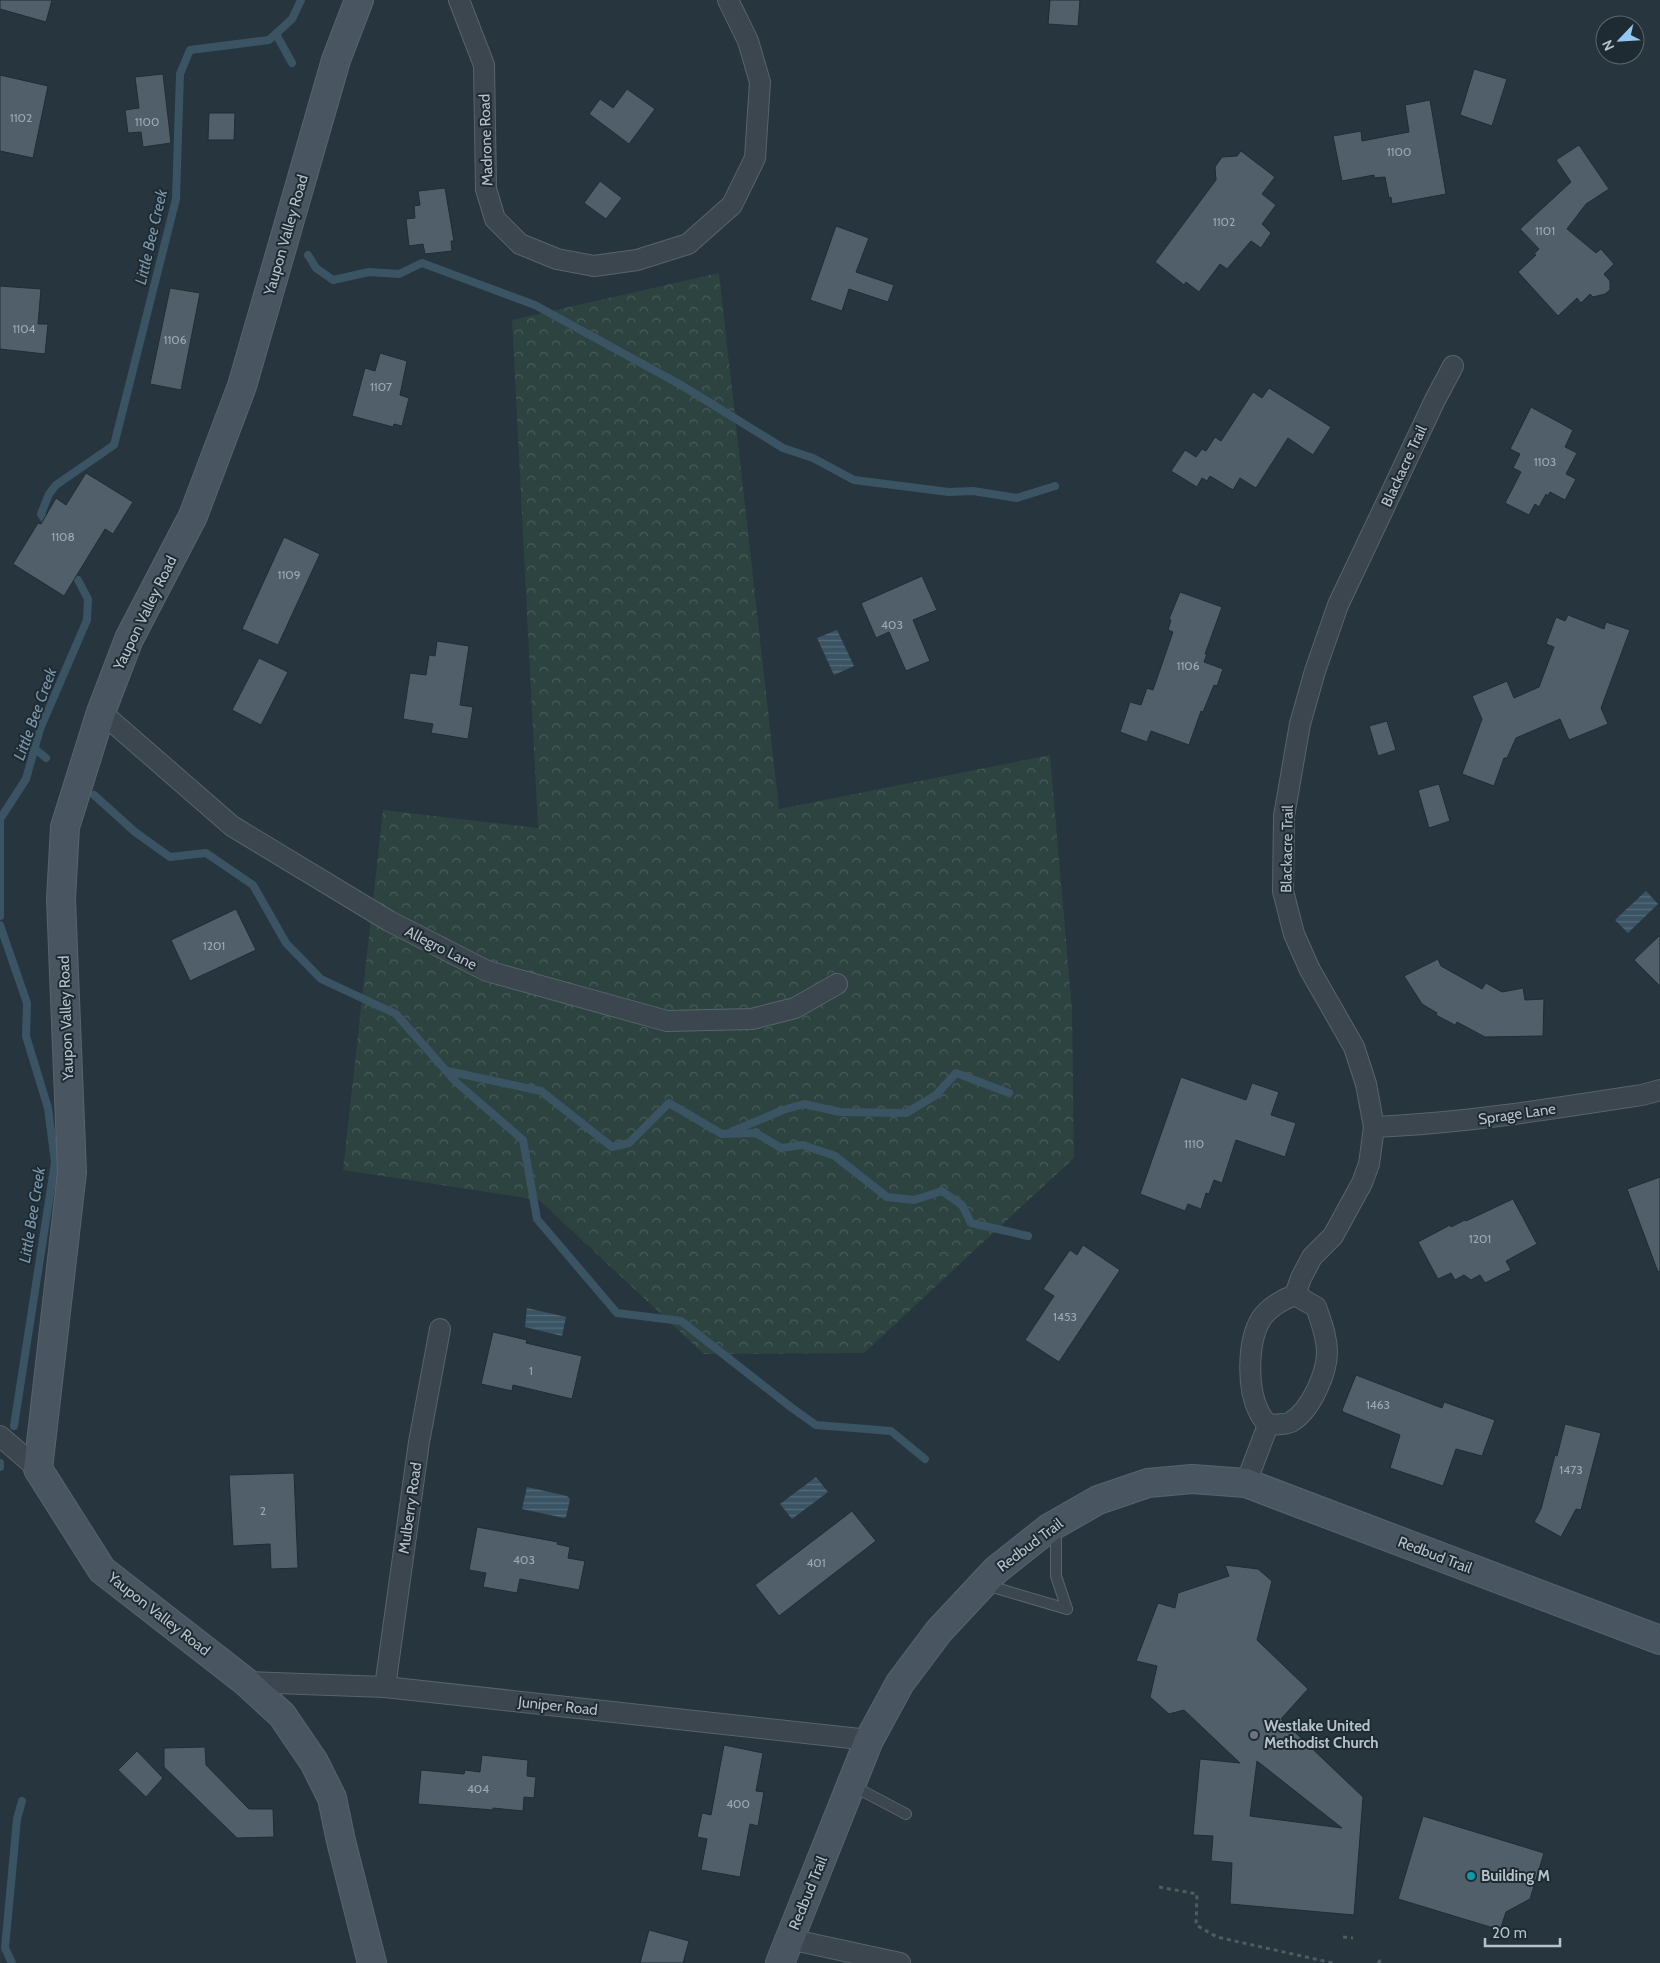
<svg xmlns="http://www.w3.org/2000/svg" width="1660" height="1963" viewBox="0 0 1660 1963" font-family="Cabin,sans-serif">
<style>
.forest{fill:url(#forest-crowns)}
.water{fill:url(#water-rules)}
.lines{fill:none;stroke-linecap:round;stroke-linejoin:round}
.stream{stroke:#3b5464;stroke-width:8}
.building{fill:#505f69;stroke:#212d35;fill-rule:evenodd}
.lane-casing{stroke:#58646c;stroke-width:12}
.street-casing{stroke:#58646c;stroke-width:22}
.secondary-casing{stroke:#58646c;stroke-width:30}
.path{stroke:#4b5f5e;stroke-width:3;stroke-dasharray:4 4;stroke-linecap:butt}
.lane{stroke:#3b464e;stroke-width:10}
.street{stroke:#3b464e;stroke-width:20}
.secondary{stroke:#495661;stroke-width:28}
.worship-dot{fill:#6b7280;stroke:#1f2b33;stroke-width:2}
.culture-dot{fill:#0f9aa8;stroke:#1f2b33;stroke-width:2}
.labels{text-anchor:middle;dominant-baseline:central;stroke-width:4;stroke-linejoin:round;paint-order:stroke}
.number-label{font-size:12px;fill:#9da8b1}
.street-label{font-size:15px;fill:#b7c1c9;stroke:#1f2b33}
.poi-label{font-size:15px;font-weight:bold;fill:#b7c1c9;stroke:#1f2b33;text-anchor:start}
.water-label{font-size:16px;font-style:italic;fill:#7996aa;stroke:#1f2b33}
</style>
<defs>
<pattern id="forest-crowns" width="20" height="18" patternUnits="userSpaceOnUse" patternTransform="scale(1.25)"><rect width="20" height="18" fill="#2c4340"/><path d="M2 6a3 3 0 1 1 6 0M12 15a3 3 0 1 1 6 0" fill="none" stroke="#485c5a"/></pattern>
<pattern id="water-rules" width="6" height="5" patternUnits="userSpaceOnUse" patternTransform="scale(1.25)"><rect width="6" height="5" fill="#3b5464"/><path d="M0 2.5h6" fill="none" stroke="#556b79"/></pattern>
</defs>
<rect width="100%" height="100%" fill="#27353e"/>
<path class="forest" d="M 719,273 L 779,809 L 1050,755 L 1072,1010 L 1074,1158 L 864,1353 L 704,1354 L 539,1200 L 343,1170 L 383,810 L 538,828 L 512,320 Z"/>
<g class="water">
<path d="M 837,630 L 854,666 L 834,675 L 817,638 Z"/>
<path d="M 1646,891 L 1658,904 L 1628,933 L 1615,920 Z"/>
<path d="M 527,1308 L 566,1317 L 562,1336 L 525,1327 Z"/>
<path d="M 816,1477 L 828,1492 L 792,1519 L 780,1504 Z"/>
<path d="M 527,1487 L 567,1496 L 570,1499 L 566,1517 L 564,1518 L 522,1509 Z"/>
</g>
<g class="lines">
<g class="stream">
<path d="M 276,34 L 292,63"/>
<path d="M 308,255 L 316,268 L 333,280 L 369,272 L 399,274 L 422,263 L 535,305 L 681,385 L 783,448 L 813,458 L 854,480 L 949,492 L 973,491 L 1017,498 L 1055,486"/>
<path d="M 48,525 L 41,514 L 49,494 L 56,485 L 114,445 L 176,199 L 180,74 L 190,50 L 269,40 L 292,19 L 301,0"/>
<path d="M 34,748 L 46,758"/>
<path d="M 94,795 L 135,832 L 170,857 L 206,853 L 253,885 L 286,943 L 321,979 L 396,1014 L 457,1083 L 523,1140 L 537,1219 L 617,1313 L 681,1321 L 792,1408 L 816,1425 L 891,1431 L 925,1459"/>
<path d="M 0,916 L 0,819 L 26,779 L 40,729 L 87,620 L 88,599 L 78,580"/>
<path d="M 0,925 L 27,1003 L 26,1036 L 48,1108 L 55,1162 L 14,1426"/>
<path d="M 447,1071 L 541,1091 L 612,1147 L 629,1143 L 669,1103 L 722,1134 L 756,1133 L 781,1148 L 803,1145 L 835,1156 L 887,1197 L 914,1200 L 942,1191 L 962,1205 L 971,1223 L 1028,1236"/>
<path d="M 733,1131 L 783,1110 L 804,1104 L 840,1112 L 906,1113 L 936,1095 L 956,1073 L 1009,1093"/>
<path d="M 0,1463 L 0,1467"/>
<path d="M 12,1963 L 5,1948 L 17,1819 L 22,1801"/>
</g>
</g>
<g class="building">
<path d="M 0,0 L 52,0 L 46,22 L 0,9 Z"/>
<path d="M 1050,0 L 1080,0 L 1078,26 L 1048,24 Z"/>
<path d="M 1474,69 L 1507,79 L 1492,126 L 1460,115 Z"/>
<path d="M 163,74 L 171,143 L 143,147 L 141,132 L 128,133 L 125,110 L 139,108 L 135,77 Z"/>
<path d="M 0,75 L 48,86 L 33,158 L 0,151 Z"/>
<path d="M 627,89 L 655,109 L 629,144 L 589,114 L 600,99 L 613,108 Z"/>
<path d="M 1430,100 L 1446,194 L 1392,204 L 1391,197 L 1389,198 L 1385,177 L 1374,178 L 1374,175 L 1342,181 L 1333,136 L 1361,131 L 1362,141 L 1409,132 L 1405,105 Z"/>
<path d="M 209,113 L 235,113 L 234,140 L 208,140 Z"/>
<path d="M 1579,145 L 1609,189 L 1586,204 L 1567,229 L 1596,253 L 1601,249 L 1614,264 L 1604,274 L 1610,281 L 1610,290 L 1605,294 L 1593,297 L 1590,294 L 1581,303 L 1577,298 L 1558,316 L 1518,272 L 1536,255 L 1534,254 L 1539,249 L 1520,229 L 1571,182 L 1556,160 Z"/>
<path d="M 1241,151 L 1275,177 L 1262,194 L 1276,205 L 1262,224 L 1271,233 L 1261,248 L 1251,241 L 1227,269 L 1220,264 L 1199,292 L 1186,282 L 1184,285 L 1155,262 L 1216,180 L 1215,167 L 1222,157 L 1237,156 Z"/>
<path d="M 600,181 L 622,198 L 606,219 L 584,203 Z"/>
<path d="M 445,188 L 454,241 L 451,241 L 452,251 L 425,254 L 423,244 L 409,246 L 406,219 L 415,218 L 414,206 L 420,205 L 418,191 Z"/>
<path d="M 836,226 L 869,238 L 856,272 L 894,285 L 888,302 L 849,289 L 842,311 L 810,300 Z"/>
<path d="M 0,286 L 41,289 L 38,324 L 48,324 L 45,354 L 0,349 Z"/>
<path d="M 170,288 L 200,293 L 181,390 L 150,384 Z"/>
<path d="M 380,353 L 407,361 L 400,395 L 409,398 L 402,426 L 394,424 L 393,427 L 352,416 L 365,368 L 375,371 Z"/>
<path d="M 1269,388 L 1331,427 L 1313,455 L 1288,438 L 1256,488 L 1240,478 L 1233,490 L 1210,476 L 1207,481 L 1202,478 L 1197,487 L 1171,471 L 1185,450 L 1196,457 L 1202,449 L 1206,451 L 1215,437 L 1221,441 L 1253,392 L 1262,398 Z"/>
<path d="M 1531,407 L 1573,430 L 1565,447 L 1577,453 L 1566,474 L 1576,479 L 1565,500 L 1550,492 L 1548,496 L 1546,494 L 1539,507 L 1535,504 L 1529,515 L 1505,503 L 1521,472 L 1513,468 L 1520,454 L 1510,449 Z"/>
<path d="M 86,473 L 133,502 L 113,534 L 105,529 L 64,596 L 13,564 L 38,523 L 41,524 L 56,498 L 66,505 Z"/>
<path d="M 284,537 L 320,554 L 278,645 L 242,629 Z"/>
<path d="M 922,576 L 937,610 L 913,620 L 930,661 L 906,671 L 889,632 L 876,638 L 861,603 Z"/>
<path d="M 1180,592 L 1222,607 L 1205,654 L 1207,654 L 1204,662 L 1223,669 L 1217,686 L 1214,685 L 1203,712 L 1201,711 L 1189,745 L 1151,731 L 1147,742 L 1120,732 L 1130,702 L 1141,705 L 1147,688 L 1153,690 L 1173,632 L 1168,630 L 1171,620 L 1169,619 Z"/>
<path d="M 1568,615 L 1604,629 L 1606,622 L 1630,630 L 1601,708 L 1608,724 L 1569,740 L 1560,719 L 1516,738 L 1507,758 L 1504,758 L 1494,786 L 1462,774 L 1482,719 L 1472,696 L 1507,681 L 1514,698 L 1539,687 L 1554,647 L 1546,644 L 1556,617 L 1565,621 Z"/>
<path d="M 437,641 L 469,646 L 460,705 L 473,707 L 468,739 L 431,733 L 433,724 L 403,719 L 410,673 L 426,675 L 429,655 L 435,656 Z"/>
<path d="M 259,658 L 288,672 L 261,725 L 232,710 Z"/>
<path d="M 1387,721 L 1396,750 L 1378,756 L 1369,726 Z"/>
<path d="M 1439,784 L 1450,821 L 1429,828 L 1418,790 Z"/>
<path d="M 236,909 L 256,950 L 190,981 L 171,940 Z"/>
<path d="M 1660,935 L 1660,986 L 1634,960 Z"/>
<path d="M 1438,959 L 1441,966 L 1482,989 L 1486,983 L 1502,992 L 1523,988 L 1525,1000 L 1544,999 L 1543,1036 L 1485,1037 L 1457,1022 L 1455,1025 L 1436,1015 L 1437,1013 L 1422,1004 L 1404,976 Z"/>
<path d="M 1181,1077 L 1246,1100 L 1252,1083 L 1279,1092 L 1271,1115 L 1296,1123 L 1285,1157 L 1236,1140 L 1222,1183 L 1214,1180 L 1209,1194 L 1206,1193 L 1201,1209 L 1188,1204 L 1185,1211 L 1140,1194 Z"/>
<path d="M 1660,1177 L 1660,1271 L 1658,1272 L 1627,1189 Z"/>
<path d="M 1513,1199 L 1537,1244 L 1506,1261 L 1511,1270 L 1485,1283 L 1480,1275 L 1471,1280 L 1464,1275 L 1455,1280 L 1451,1273 L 1438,1279 L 1418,1242 L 1450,1225 L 1451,1227 L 1465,1220 L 1466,1221 Z"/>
<path d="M 1083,1245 L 1120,1270 L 1059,1362 L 1025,1340 L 1054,1296 L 1043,1289 L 1070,1250 L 1077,1255 Z"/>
<path d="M 493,1332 L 527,1340 L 526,1343 L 582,1356 L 572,1399 L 513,1385 L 512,1391 L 481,1384 Z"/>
<path d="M 1356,1375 L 1442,1408 L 1444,1402 L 1495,1420 L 1482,1456 L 1456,1449 L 1443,1486 L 1390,1468 L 1400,1435 L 1343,1412 L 1342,1410 Z"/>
<path d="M 1565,1424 L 1601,1433 L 1581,1510 L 1576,1509 L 1561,1537 L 1534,1522 L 1541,1509 L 1555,1455 L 1557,1456 Z"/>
<path d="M 294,1473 L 298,1568 L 271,1569 L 270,1544 L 233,1546 L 229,1475 Z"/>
<path d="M 852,1511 L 876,1541 L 779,1616 L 755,1585 Z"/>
<path d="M 477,1527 L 558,1542 L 557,1544 L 570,1547 L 568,1558 L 585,1561 L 579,1590 L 520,1579 L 517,1593 L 483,1587 L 486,1573 L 469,1570 Z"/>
<path d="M 1225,1565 L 1258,1569 L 1272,1581 L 1257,1640 L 1308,1689 L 1281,1719 L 1363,1797 L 1354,1915 L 1230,1904 L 1232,1863 L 1211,1861 L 1213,1836 L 1193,1835 L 1200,1759 L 1240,1763 L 1184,1710 L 1169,1714 L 1150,1697 L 1157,1666 L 1136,1661 L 1158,1603 L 1175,1608 L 1178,1593 L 1229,1576 ZM 1257,1761 L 1342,1828 L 1250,1816 Z"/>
<path d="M 724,1745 L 763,1753 L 756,1791 L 764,1792 L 758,1826 L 750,1824 L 740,1877 L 701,1870 L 707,1839 L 697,1837 L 702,1813 L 711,1815 Z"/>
<path d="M 205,1747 L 206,1765 L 249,1809 L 273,1809 L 274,1837 L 237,1838 L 164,1767 L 164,1748 Z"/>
<path d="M 137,1751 L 163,1778 L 146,1797 L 118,1770 Z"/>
<path d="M 482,1755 L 528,1760 L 527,1776 L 536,1777 L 534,1798 L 524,1797 L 523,1811 L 493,1808 L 493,1810 L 418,1804 L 421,1770 L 464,1774 L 465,1770 L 480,1772 Z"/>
<path d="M 1423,1816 L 1544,1853 L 1530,1899 L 1506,1912 L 1500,1930 L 1398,1899 Z"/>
<path d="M 649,1930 L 689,1941 L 683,1963 L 640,1963 Z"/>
</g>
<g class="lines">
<g class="lane-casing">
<g id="lane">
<path d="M 1056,1527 L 1056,1576 L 1067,1609"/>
<path d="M 986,1585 L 1067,1609"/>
<path d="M 851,1785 L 906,1814"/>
</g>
</g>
<g class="street-casing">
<g id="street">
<path d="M 459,0 L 484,65 L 486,189 L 495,219 L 520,244 L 557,259 L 594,266 L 637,260 L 688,244 L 732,205 L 755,158 L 760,82 L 748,41 L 728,0"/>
<path d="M 101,712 L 232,826 L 389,921 L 487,971 L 667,1021 L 752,1019 L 795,1008 L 837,984"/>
<path d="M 1374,1127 C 1464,1123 1552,1109 1642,1095 L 1660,1090"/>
<path d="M 1295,1295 L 1301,1278 L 1312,1257 L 1333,1236 L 1362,1183 L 1369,1164 L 1374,1127 L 1366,1084 L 1354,1047 L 1310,970 L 1294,934 L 1283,891 L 1284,816 L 1300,724 L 1315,671 L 1338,605 L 1435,400 L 1453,366"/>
<path d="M 1295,1295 L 1316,1307 C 1321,1322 1327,1336 1327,1352 C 1327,1374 1310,1411 1291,1422 C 1285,1425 1275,1424 1268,1425 C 1265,1421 1261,1417 1259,1412 C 1247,1389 1247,1342 1261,1319 C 1268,1308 1283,1299 1295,1295 Z"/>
<path d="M 0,1436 L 38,1469"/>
<path d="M 1246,1483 L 1268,1425"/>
<path d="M 246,1682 L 385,1687 L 869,1740"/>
<path d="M 385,1687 L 419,1442 L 440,1329"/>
<path d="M 789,1939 L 900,1963"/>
</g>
</g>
<g class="secondary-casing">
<g id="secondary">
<path d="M 359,0 L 336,60 L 242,386 L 193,516 L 129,639 L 101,712 L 65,827 L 61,899 L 72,1172 L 38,1469 L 102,1570 L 246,1682 L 282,1715 L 314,1762 L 332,1798 L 341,1841 L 372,1963"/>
<path d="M 780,1963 L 869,1740 L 900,1683 L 939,1631 L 996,1570 L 1049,1528 L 1098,1500 L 1148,1483 L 1192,1479 L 1246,1483 L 1660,1640"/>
</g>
</g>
<g class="path">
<path d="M 1159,1887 L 1197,1894 L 1196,1925 L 1217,1937 L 1333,1963"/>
<path d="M 1343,1937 L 1353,1938"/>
<path d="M 1378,1963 L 1383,1957"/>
</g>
<use href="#lane" class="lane"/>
<use href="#street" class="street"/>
<use href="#secondary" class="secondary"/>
</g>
<circle class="worship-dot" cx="1254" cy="1735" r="5"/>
<circle class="culture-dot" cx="1471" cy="1876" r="5"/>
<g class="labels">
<g class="number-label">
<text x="21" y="117">1102</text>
<text x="147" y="121">1100</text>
<text x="1399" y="151">1100</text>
<text x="1224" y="221">1102</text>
<text x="1545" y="230">1101</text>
<text x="24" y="328">1104</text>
<text x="175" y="339">1106</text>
<text x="381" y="386">1107</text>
<text x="1545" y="461">1103</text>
<text x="63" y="536">1108</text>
<text x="289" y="574">1109</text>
<text x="892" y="624">403</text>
<text x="1188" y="665">1106</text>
<text x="214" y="945">1201</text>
<text x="1194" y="1143">1110</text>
<text x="1480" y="1238">1201</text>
<text x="1065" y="1316">1453</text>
<text x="531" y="1370">1</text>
<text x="1378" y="1404">1463</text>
<text x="1571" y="1469">1473</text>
<text x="263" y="1510">2</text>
<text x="524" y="1559">403</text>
<text x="816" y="1562">401</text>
<text x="478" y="1788">404</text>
<text x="738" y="1803">400</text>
</g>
<g class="street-label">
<text transform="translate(486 140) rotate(-92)">Madrone Road</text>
<text transform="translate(286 235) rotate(-74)">Yaupon Valley Road</text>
<text transform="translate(1404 466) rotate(-65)">Blackacre Trail</text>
<text transform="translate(145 613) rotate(-64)">Yaupon Valley Road</text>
<text transform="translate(1287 849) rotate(-89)">Blackacre Trail</text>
<text transform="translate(441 948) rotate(27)">Allegro Lane</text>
<text transform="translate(66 1018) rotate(-92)">Yaupon Valley Road</text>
<text transform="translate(1517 1114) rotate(-8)">Sprage Lane</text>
<text transform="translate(410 1508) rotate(-82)">Mulberry Road</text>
<text transform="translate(1030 1545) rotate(-37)">Redbud Trail</text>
<text transform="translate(1435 1555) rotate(21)">Redbud Trail</text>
<text transform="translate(159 1614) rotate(38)">Yaupon Valley Road</text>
<text transform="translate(558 1706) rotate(6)">Juniper Road</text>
<text transform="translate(808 1893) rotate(-68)">Redbud Trail</text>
</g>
<g class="poi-label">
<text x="1264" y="1726">Westlake United<tspan x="1264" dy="17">Methodist Church</tspan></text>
<text x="1481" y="1876">Building M</text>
</g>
<g class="water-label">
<text transform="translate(151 237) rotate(-77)">Little Bee Creek</text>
<text transform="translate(35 714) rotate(-70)">Little Bee Creek</text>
<text transform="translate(32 1215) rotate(-81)">Little Bee Creek</text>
</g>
</g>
<g transform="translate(1620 40) rotate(245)"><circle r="24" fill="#1f2b33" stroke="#5c676f"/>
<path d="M0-4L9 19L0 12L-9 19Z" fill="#93c8f2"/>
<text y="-8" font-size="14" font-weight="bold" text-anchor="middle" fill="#b7c1c9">N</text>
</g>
<path d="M1485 1938v8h75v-8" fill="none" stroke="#b7c1c9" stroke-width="2.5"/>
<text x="1492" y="1938" font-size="15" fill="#b7c1c9" stroke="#1f2b33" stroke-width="4" paint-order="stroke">20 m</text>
</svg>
